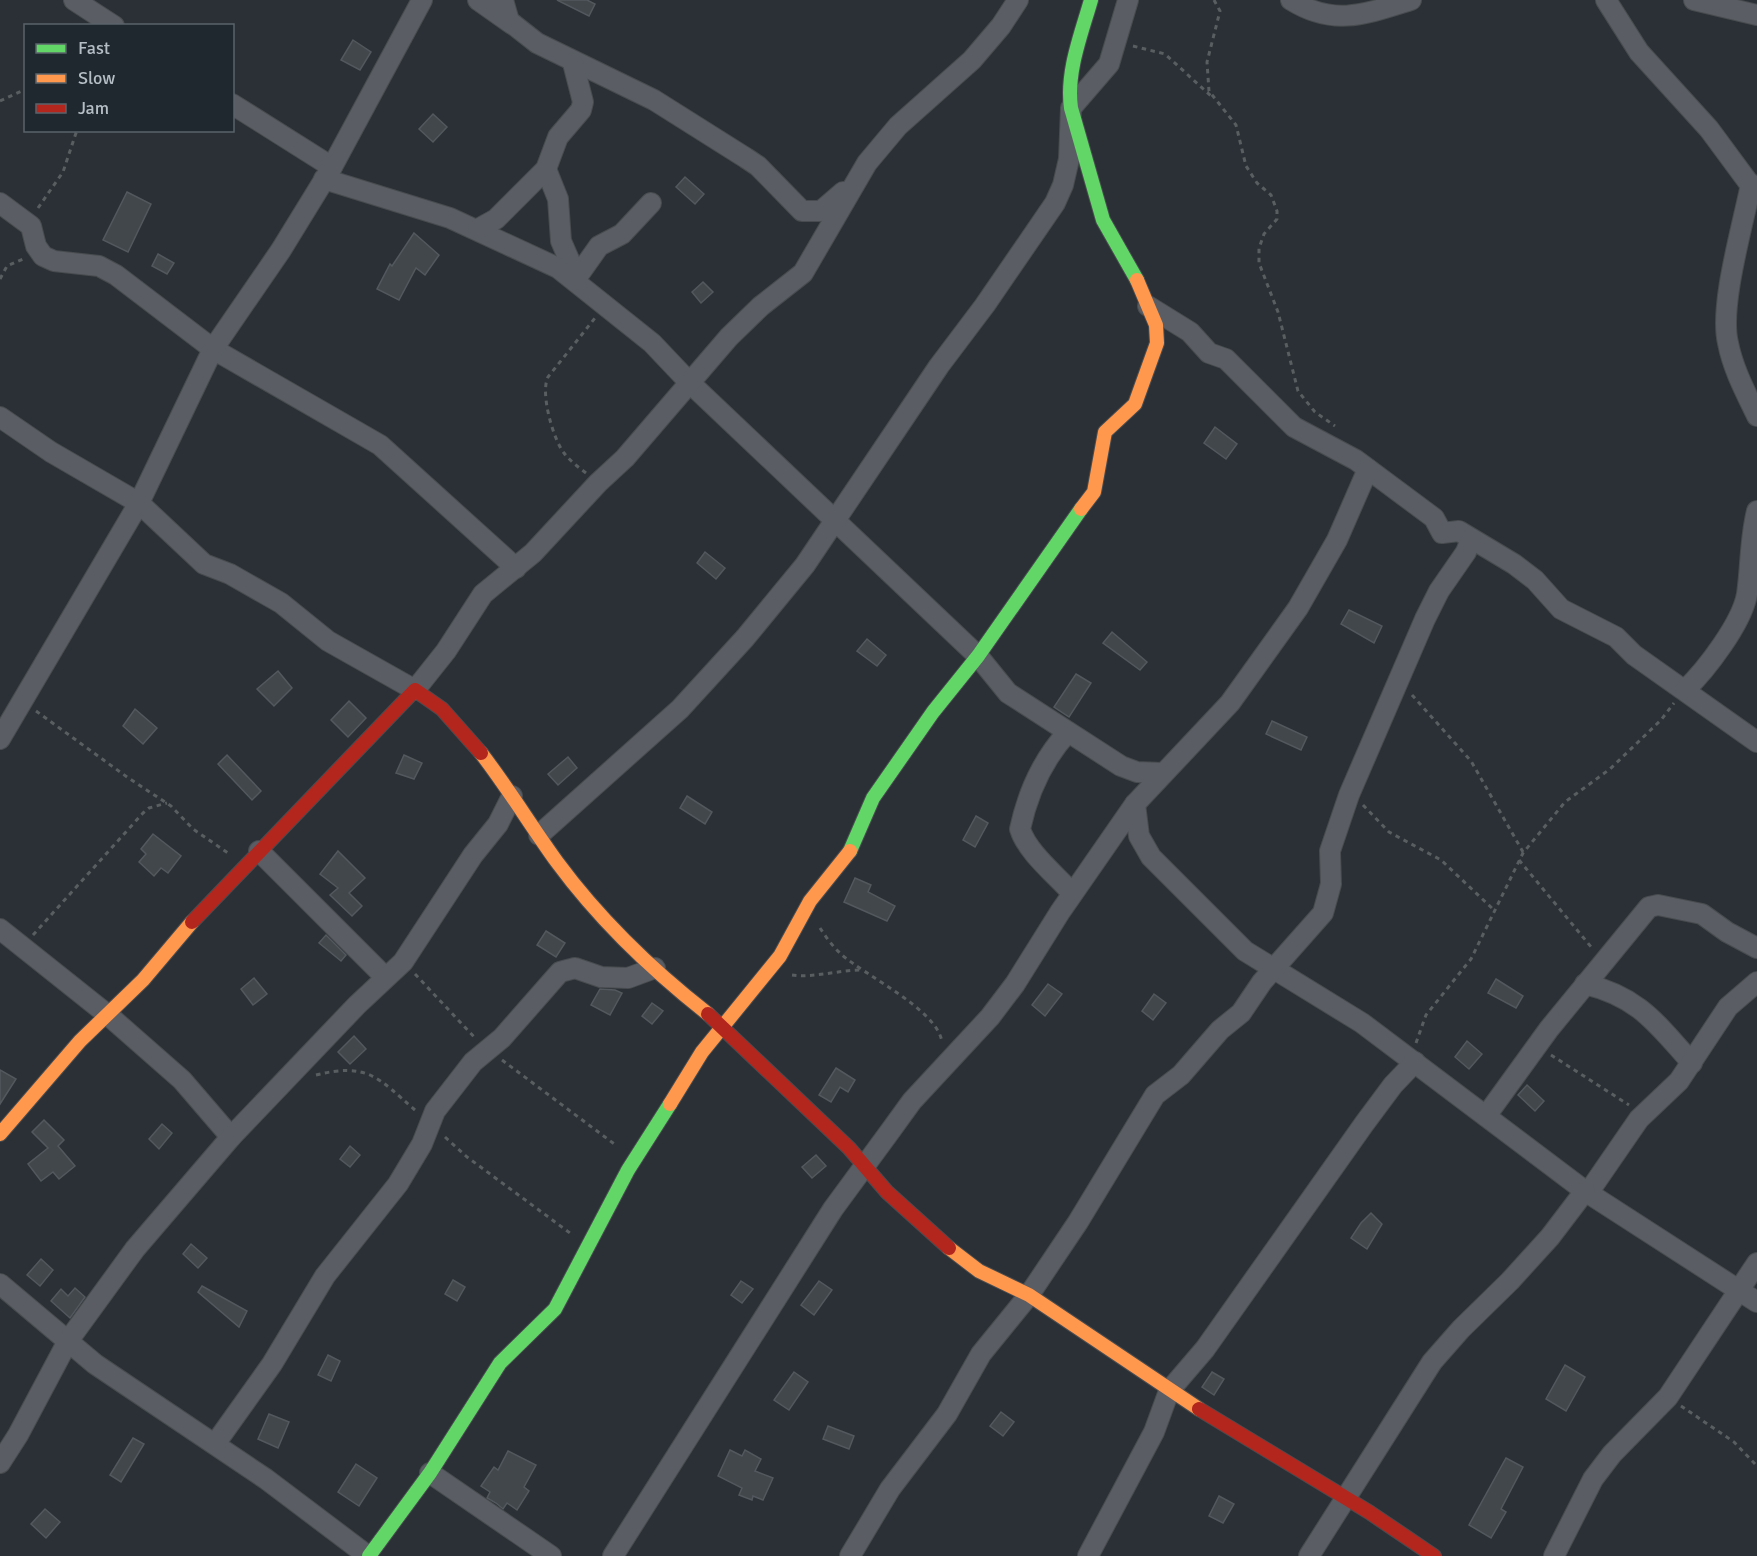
<svg xmlns="http://www.w3.org/2000/svg" width="1757" height="1556" viewBox="0 0 1757 1556" font-family="Signika,sans-serif">
<style>
.building{fill:#42474c;stroke:#52585d;stroke-width:1.5}
.lines{fill:none;stroke-linecap:round;stroke-linejoin:round}
.street-casing{stroke:#484c50;stroke-width:22}
.fast-casing{stroke:#484c50;stroke-width:16}
.slow-casing{stroke:#484c50;stroke-width:16}
.jam-casing{stroke:#484c50;stroke-width:16}
.path{stroke:#595e61;stroke-width:3;stroke-dasharray:4.5 4.5;stroke-linecap:butt}
.street{stroke:#5a5e64;stroke-width:20}
.fast{stroke:#63d668;stroke-width:14}
.slow{stroke:#ff974d;stroke-width:14}
.jam{stroke:#b3261e;stroke-width:14}
</style>
<rect width="100%" height="100%" fill="#2a3035"/>
<g class="building">
<path d="M 557,0 L 587,0 L 595,4 L 589,16 Z"/>
<path d="M 353,40 L 371,52 L 360,70 L 341,60 Z"/>
<path d="M 433,114 L 447,127 L 433,142 L 419,129 Z"/>
<path d="M 685,177 L 704,194 L 695,204 L 676,187 Z"/>
<path d="M 127,192 L 151,204 L 128,252 L 103,240 Z"/>
<path d="M 414,233 L 439,255 L 425,275 L 416,268 L 399,300 L 377,289 L 390,264 L 392,266 Z"/>
<path d="M 158,254 L 174,263 L 167,274 L 152,266 Z"/>
<path d="M 703,282 L 713,292 L 701,303 L 692,292 Z"/>
<path d="M 1215,427 L 1237,444 L 1226,459 L 1204,443 Z"/>
<path d="M 705,552 L 725,568 L 716,579 L 697,563 Z"/>
<path d="M 1349,610 L 1382,626 L 1374,643 L 1341,624 Z"/>
<path d="M 1112,632 L 1147,662 L 1140,670 L 1103,643 Z"/>
<path d="M 867,639 L 886,655 L 877,666 L 857,651 Z"/>
<path d="M 278,671 L 292,688 L 274,706 L 257,689 Z"/>
<path d="M 1076,674 L 1091,683 L 1069,717 L 1054,707 Z"/>
<path d="M 349,701 L 366,718 L 348,737 L 331,720 Z"/>
<path d="M 135,709 L 157,728 L 143,744 L 123,726 Z"/>
<path d="M 1272,721 L 1307,737 L 1301,750 L 1266,734 Z"/>
<path d="M 227,755 L 261,791 L 252,800 L 218,764 Z"/>
<path d="M 404,755 L 422,763 L 414,779 L 396,773 Z"/>
<path d="M 568,757 L 577,768 L 558,785 L 548,774 Z"/>
<path d="M 687,796 L 712,812 L 705,824 L 680,808 Z"/>
<path d="M 976,816 L 988,823 L 975,847 L 963,840 Z"/>
<path d="M 153,834 L 181,856 L 168,873 L 161,868 L 154,876 L 139,862 L 146,854 L 141,849 Z"/>
<path d="M 338,851 L 365,878 L 349,893 L 362,906 L 352,916 L 330,895 L 338,888 L 320,874 Z"/>
<path d="M 855,878 L 871,885 L 868,892 L 895,906 L 887,921 L 844,902 Z"/>
<path d="M 546,931 L 565,943 L 556,957 L 537,945 Z"/>
<path d="M 326,935 L 346,955 L 341,961 L 319,943 Z"/>
<path d="M 254,978 L 267,994 L 253,1005 L 241,989 Z"/>
<path d="M 1496,979 L 1523,996 L 1516,1008 L 1488,993 Z"/>
<path d="M 1048,984 L 1062,994 L 1045,1016 L 1032,1005 Z"/>
<path d="M 600,989 L 615,990 L 622,993 L 610,1015 L 591,1005 Z"/>
<path d="M 1154,994 L 1166,1003 L 1153,1020 L 1142,1011 Z"/>
<path d="M 652,1003 L 663,1011 L 652,1024 L 642,1016 Z"/>
<path d="M 354,1036 L 366,1049 L 350,1064 L 338,1052 Z"/>
<path d="M 1467,1041 L 1482,1054 L 1469,1069 L 1455,1057 Z"/>
<path d="M 836,1068 L 855,1080 L 848,1092 L 840,1087 L 831,1102 L 819,1095 Z"/>
<path d="M 0,1070 L 16,1079 L 0,1104 Z"/>
<path d="M 1527,1085 L 1544,1101 L 1535,1111 L 1518,1095 Z"/>
<path d="M 44,1120 L 64,1140 L 58,1146 L 75,1166 L 59,1179 L 53,1172 L 41,1181 L 28,1164 L 48,1148 L 32,1132 Z"/>
<path d="M 162,1124 L 172,1133 L 159,1149 L 149,1139 Z"/>
<path d="M 350,1146 L 360,1155 L 350,1167 L 340,1159 Z"/>
<path d="M 816,1155 L 826,1166 L 812,1178 L 802,1167 Z"/>
<path d="M 1371,1213 L 1382,1224 L 1367,1249 L 1351,1238 L 1361,1223 Z"/>
<path d="M 191,1244 L 207,1258 L 198,1268 L 183,1254 Z"/>
<path d="M 41,1259 L 53,1270 L 40,1286 L 27,1275 Z"/>
<path d="M 453,1280 L 465,1287 L 457,1301 L 445,1294 Z"/>
<path d="M 741,1281 L 753,1289 L 742,1303 L 731,1295 Z"/>
<path d="M 819,1281 L 832,1290 L 814,1315 L 801,1305 Z"/>
<path d="M 202,1286 L 247,1311 L 239,1327 L 198,1292 Z"/>
<path d="M 75,1288 L 85,1297 L 70,1318 L 51,1301 L 61,1289 L 68,1296 Z"/>
<path d="M 328,1355 L 340,1361 L 331,1381 L 318,1375 Z"/>
<path d="M 1565,1365 L 1585,1377 L 1566,1411 L 1546,1399 Z"/>
<path d="M 794,1372 L 808,1382 L 789,1410 L 774,1400 Z"/>
<path d="M 1212,1372 L 1224,1379 L 1214,1395 L 1202,1387 Z"/>
<path d="M 1001,1412 L 1014,1422 L 1003,1436 L 990,1426 Z"/>
<path d="M 269,1414 L 289,1422 L 278,1448 L 258,1439 Z"/>
<path d="M 828,1426 L 854,1436 L 849,1449 L 823,1439 Z"/>
<path d="M 133,1438 L 144,1444 L 121,1482 L 110,1475 Z"/>
<path d="M 730,1450 L 742,1456 L 745,1450 L 761,1459 L 755,1471 L 773,1478 L 763,1500 L 753,1496 L 752,1500 L 739,1495 L 742,1488 L 718,1476 Z"/>
<path d="M 508,1451 L 536,1465 L 524,1487 L 529,1491 L 517,1510 L 507,1503 L 503,1509 L 496,1503 L 487,1498 L 490,1492 L 481,1486 L 494,1467 L 498,1470 Z"/>
<path d="M 1506,1458 L 1523,1467 L 1501,1509 L 1506,1512 L 1491,1538 L 1469,1525 Z"/>
<path d="M 356,1464 L 377,1478 L 359,1506 L 338,1492 Z"/>
<path d="M 1219,1496 L 1234,1504 L 1223,1523 L 1209,1516 Z"/>
<path d="M 45,1509 L 60,1522 L 46,1538 L 31,1524 Z"/>
</g>
<g class="lines">
<g class="street-casing">
<g id="street">
<path d="M 74,0 L 114,26"/>
<path d="M 478,0 L 512,24"/>
<path d="M 503,0 L 509,21 L 537,43 L 654,100 L 746,158 L 758,166 L 802,211 L 821,211 L 843,192"/>
<path d="M 1291,0 C 1334,27 1366,14 1411,0"/>
<path d="M 1606,0 L 1639,52 L 1709,129 L 1757,194"/>
<path d="M 1694,0 L 1757,15"/>
<path d="M 232,104 L 332,167"/>
<path d="M 546,169 L 558,199 L 561,241 L 577,278"/>
<path d="M 324,179 L 450,218 L 558,268 L 652,343 L 689,382 L 978,656 L 1008,693 L 1121,766 L 1137,772 L 1163,773"/>
<path d="M 1751,184 C 1743,225 1719,306 1728,343 C 1733,369 1746,393 1757,416"/>
<path d="M 0,203 L 31,226 L 36,246 L 43,256 L 54,261 L 99,266 L 116,275 L 213,349 L 380,445 L 516,568"/>
<path d="M 478,229 L 496,219 L 546,169 L 558,137 L 581,110 L 583,102 L 573,63"/>
<path d="M 575,280 L 599,246 L 622,234 L 651,203"/>
<path d="M 1148,306 L 1190,332 L 1209,353 L 1226,359 L 1294,427 L 1356,460 L 1434,518 L 1442,533 L 1459,531 L 1514,564 L 1535,580 L 1561,609 L 1616,637 L 1634,655 L 1757,742"/>
<path d="M 0,417 L 51,452 L 139,503 L 204,564 L 230,574 L 281,603 L 328,641 L 415,690 L 446,651 L 483,594 L 533,553 L 598,483 L 625,458 L 729,337 L 761,306 L 803,273 L 867,163 L 898,126 L 972,60 L 1001,26 L 1018,0"/>
<path d="M 1685,690 C 1706,670 1742,623 1747,594 C 1751,566 1750,538 1757,511"/>
<path d="M 1068,732 C 1042,760 1028,792 1020,829 C 1027,852 1055,874 1072,893"/>
<path d="M 0,739 L 139,503 L 213,349 L 281,250 L 332,167 L 422,0"/>
<path d="M 1135,804 L 1139,836 L 1151,857 L 1245,951 L 1362,1023 L 1585,1191 L 1757,1302"/>
<path d="M 539,835 L 680,709 L 745,638 L 805,565 L 939,366 L 985,305 L 1055,203 L 1063,185 L 1069,159 L 1071,108 L 1109,64 L 1128,0"/>
<path d="M 259,851 L 385,977"/>
<path d="M 0,929 L 108,1015 L 182,1080 L 231,1137"/>
<path d="M 1585,984 C 1639,997 1656,1023 1692,1063"/>
<path d="M 1486,1116 L 1549,1029 L 1649,907 L 1658,905 L 1702,914 L 1727,932 L 1757,948"/>
<path d="M 1588,1193 L 1639,1119 L 1679,1081 L 1728,1007 L 1757,982"/>
<path d="M 0,1284 L 95,1364 L 266,1479 L 368,1556"/>
<path d="M 215,1444 L 272,1364 L 325,1276 L 398,1184 L 422,1144 L 435,1111 L 473,1062 L 502,1038 L 560,972 L 575,968 L 601,977 L 628,978 L 655,968"/>
<path d="M 0,1463 L 18,1435 L 68,1341 L 135,1249 L 231,1137 L 357,1005 L 403,962 L 473,855 L 498,824 L 512,796"/>
<path d="M 430,1473 L 551,1556"/>
<path d="M 613,1556 L 833,1209 L 891,1130 L 912,1101 L 990,1017 L 1015,984 L 1060,912 L 1135,804 L 1230,703 L 1298,608 L 1337,540 L 1368,469"/>
<path d="M 850,1556 L 890,1489 L 947,1414 L 981,1354 L 1029,1295 L 1078,1222 L 1155,1095 L 1181,1075 L 1220,1030 L 1241,1013 L 1262,982 L 1323,913 L 1331,884 L 1330,851 L 1349,795 L 1425,619 L 1439,591 L 1466,552 L 1471,539"/>
<path d="M 1088,1556 L 1154,1432 L 1169,1391 L 1205,1349 L 1364,1124 L 1393,1085 L 1415,1062"/>
<path d="M 1309,1556 L 1432,1362 L 1461,1329 L 1510,1281 L 1550,1237 L 1585,1191"/>
<path d="M 1554,1556 L 1593,1479 L 1612,1454 L 1668,1397 L 1757,1263"/>
</g>
</g>
<g class="fast-casing">
<g id="fast">
<path d="M 1091,0 C 1081,35 1066,72 1071,108 L 1103,220 L 1137,280"/>
<path d="M 850,851 L 873,798 L 933,712 L 978,656 L 1081,509"/>
<path d="M 369,1556 L 430,1473 L 500,1363 L 555,1309 L 628,1170 L 670,1104"/>
</g>
</g>
<g class="slow-casing">
<g id="slow">
<path d="M 1081,509 L 1094,492 L 1105,432 L 1135,404 L 1157,343 L 1156,325 L 1137,280"/>
<path d="M 481,753 C 508,788 531,826 557,862 C 599,919 652,970 708,1014"/>
<path d="M 670,1104 L 702,1052 L 780,956 L 810,901 L 850,851"/>
<path d="M 0,1134 L 80,1041 L 143,980 L 192,922"/>
<path d="M 949,1248 L 979,1271 L 1029,1295 L 1199,1409"/>
</g>
</g>
<g class="jam-casing">
<g id="jam">
<path d="M 192,922 L 415,690 L 442,709 L 481,753"/>
<path d="M 708,1014 L 849,1148 L 887,1192 L 949,1248"/>
<path d="M 1199,1409 L 1369,1512 L 1434,1556"/>
</g>
</g>
<g class="path">
<path d="M 1214,0 L 1220,11 L 1207,62 L 1209,91 L 1236,125 L 1246,166 L 1257,183 L 1271,195 L 1277,211 L 1277,219 L 1264,234 L 1259,248 L 1259,263 L 1278,312 L 1298,391 L 1315,412 L 1335,426"/>
<path d="M 1133,46 L 1165,54 L 1211,96"/>
<path d="M 0,101 L 26,89"/>
<path d="M 38,208 L 63,172 L 77,130"/>
<path d="M 0,279 L 7,266 L 23,259"/>
<path d="M 586,473 C 578,467 570,461 564,453 C 553,439 540,393 548,377 L 595,318"/>
<path d="M 1412,695 L 1471,761 L 1523,852"/>
<path d="M 36,711 L 127,777 L 171,806 L 193,829 L 228,853"/>
<path d="M 1363,805 L 1389,832 L 1441,860 L 1494,910"/>
<path d="M 1519,860 L 1592,948"/>
<path d="M 820,928 C 826,937 833,947 841,954 C 865,976 937,1009 942,1042"/>
<path d="M 33,935 L 143,813 L 149,808 L 167,803"/>
<path d="M 415,974 L 476,1039"/>
<path d="M 792,975 C 814,978 839,970 862,970"/>
<path d="M 1416,1043 L 1426,1015 L 1471,959 L 1523,853 L 1565,802 L 1610,769 L 1661,720 L 1674,703"/>
<path d="M 1551,1055 L 1629,1105"/>
<path d="M 502,1060 L 617,1146"/>
<path d="M 316,1075 C 368,1062 378,1078 415,1110"/>
<path d="M 445,1137 L 467,1157 L 570,1233"/>
<path d="M 1681,1406 L 1734,1442 L 1757,1466"/>
</g>
<use href="#street" class="street"/>
<use href="#fast" class="fast"/>
<use href="#slow" class="slow"/>
<use href="#jam" class="jam"/>
</g>
<rect x="24" y="24" width="210" height="108" fill="#1f272f" stroke="#5b636b" stroke-width="1.5"/>
<rect x="36" y="44" width="30" height="9" fill="#63d668" stroke="#5b636b" stroke-width="1.5"/>
<text x="78" y="54" font-size="18" fill="#b5bdc5">Fast</text>
<rect x="36" y="74" width="30" height="9" fill="#ff974d" stroke="#5b636b" stroke-width="1.5"/>
<text x="78" y="84" font-size="18" fill="#b5bdc5">Slow</text>
<rect x="36" y="104" width="30" height="9" fill="#b3261e" stroke="#5b636b" stroke-width="1.5"/>
<text x="78" y="114" font-size="18" fill="#b5bdc5">Jam</text>
</svg>
